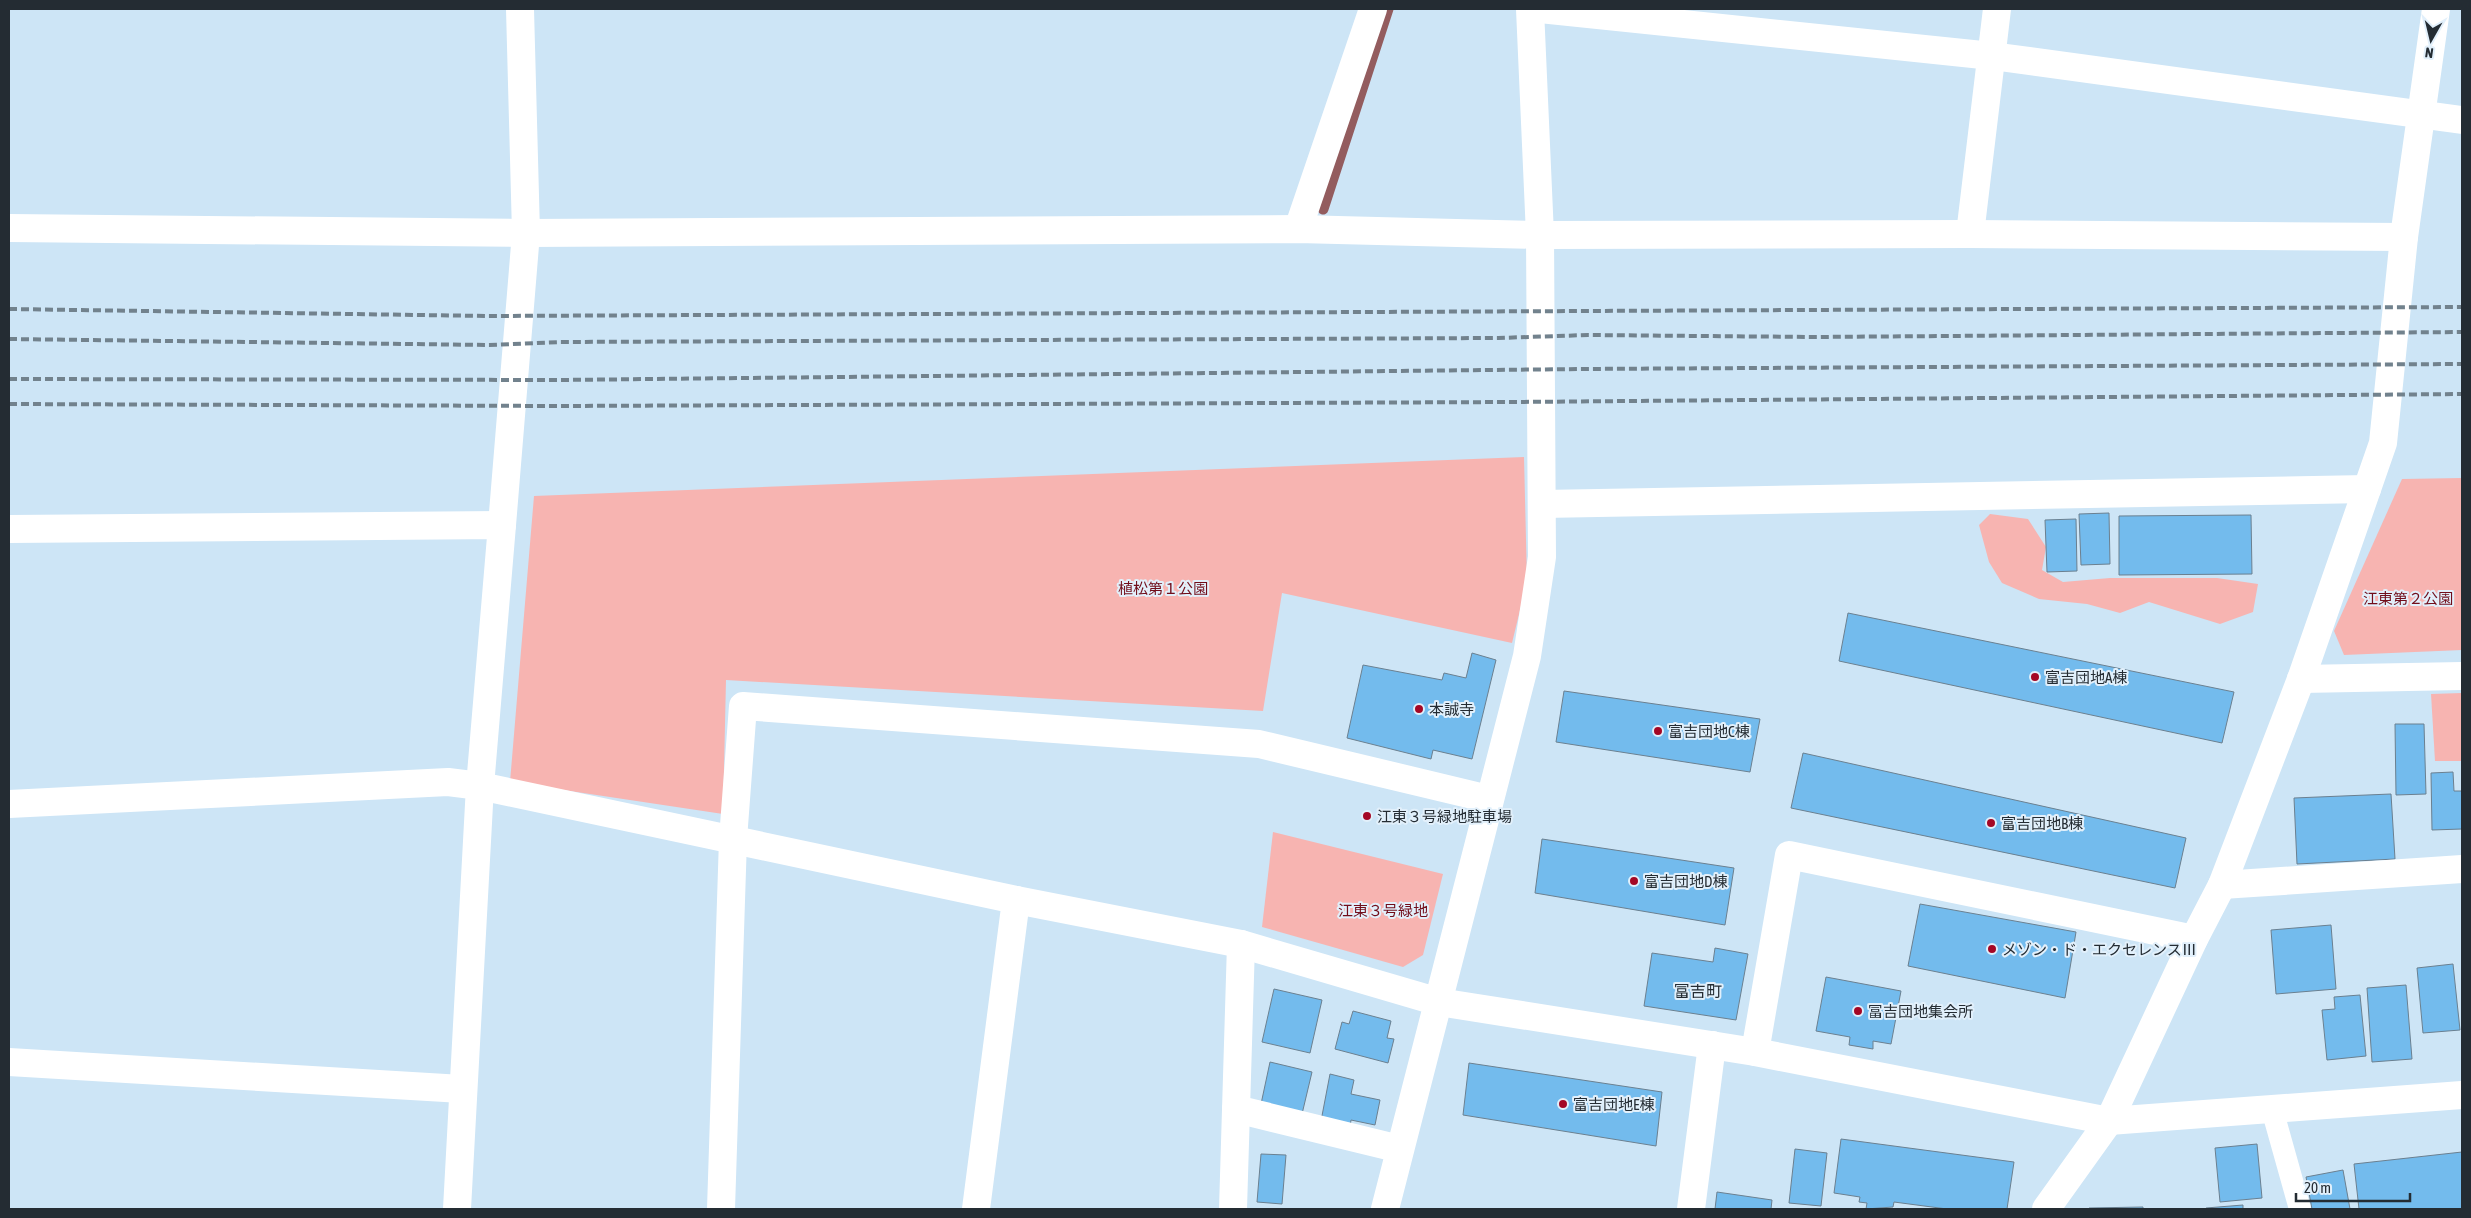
<svg xmlns="http://www.w3.org/2000/svg" width="2471" height="1218" viewBox="0 0 2471 1218" font-family="'Asap Condensed','Noto Sans JP',sans-serif">
<style>
.green{fill:#f7b4b1}
.lines{fill:none;stroke-linecap:round;stroke-linejoin:round}
.stream{stroke:#935c5e;stroke-width:11}
.building{fill:#73bbed;stroke:#6b8090}
.service{stroke:#fff;stroke-width:22}
.minor{stroke:#fff;stroke-width:28}
.rail{stroke:#72828d;stroke-width:4;stroke-dasharray:8 4;stroke-linecap:butt}
.poi-dot{fill:#a40725;stroke:#e2f0fb;stroke-width:2}
.labels{text-anchor:middle;dominant-baseline:central;stroke-width:4;stroke-linejoin:round;paint-order:stroke}
.park-label{font-size:15px;fill:#710d1a;stroke:#e2f0fb}
.poi-label{font-size:15px;fill:#242c33;stroke:#e2f0fb;text-anchor:start}
.neighbourhood-label{font-size:16px;fill:#242c33;stroke:#e2f0fb}
</style>
<rect width="100%" height="100%" fill="#cde5f6"/>
<g class="green">
<path d="M 1524,457 L 1527,581 L 1512,643 L 1282,593 L 1263,711 L 726,680 L 723,814 L 510,782 L 534,496 Z"/>
<path d="M 2462,478 L 2462,650 L 2344,655 L 2334,631 L 2402,479 Z"/>
<path d="M 1990,514 L 2028,519 L 2046,547 L 2042,570 L 2063,582 L 2110,578 L 2217,578 L 2258,584 L 2253,612 L 2220,624 L 2149,602 L 2120,613 L 2087,604 L 2039,599 L 2002,583 L 1989,562 L 1979,525 Z"/>
<path d="M 2462,693 L 2462,761 L 2435,761 L 2431,694 Z"/>
<path d="M 1273,832 L 1443,874 L 1423,955 L 1403,967 L 1262,927 Z"/>
</g>
<g class="lines">
<path class="stream" d="M 1323,209 L 1388,9"/>
</g>
<g class="building">
<path d="M 2109,513 L 2110,564 L 2081,565 L 2079,514 Z"/>
<path d="M 2251,515 L 2252,574 L 2119,575 L 2119,516 Z"/>
<path d="M 2076,519 L 2077,571 L 2047,572 L 2045,520 Z"/>
<path d="M 1848,613 L 2234,692 L 2222,743 L 1839,661 Z"/>
<path d="M 1472,653 L 1496,660 L 1472,759 L 1433,750 L 1431,759 L 1347,738 L 1363,665 L 1442,680 L 1444,673 L 1466,678 Z"/>
<path d="M 1564,691 L 1760,719 L 1750,772 L 1556,742 Z"/>
<path d="M 2395,724 L 2424,724 L 2426,794 L 2396,795 Z"/>
<path d="M 1803,753 L 2186,838 L 2175,888 L 1791,808 Z"/>
<path d="M 2453,772 L 2454,791 L 2462,791 L 2462,829 L 2432,830 L 2431,773 Z"/>
<path d="M 2391,794 L 2395,859 L 2297,864 L 2294,798 Z"/>
<path d="M 1542,839 L 1734,868 L 1725,925 L 1535,893 Z"/>
<path d="M 1920,904 L 2076,932 L 2065,998 L 1908,966 Z"/>
<path d="M 2331,925 L 2336,989 L 2276,994 L 2271,930 Z"/>
<path d="M 1715,948 L 1748,954 L 1736,1020 L 1644,1006 L 1652,953 L 1713,962 Z"/>
<path d="M 2453,964 L 2460,1030 L 2423,1033 L 2417,968 Z"/>
<path d="M 1826,977 L 1901,991 L 1891,1044 L 1873,1041 L 1873,1049 L 1849,1045 L 1850,1037 L 1816,1031 Z"/>
<path d="M 2406,985 L 2412,1059 L 2372,1062 L 2367,988 Z"/>
<path d="M 1274,989 L 1322,1000 L 1310,1053 L 1262,1042 Z"/>
<path d="M 2360,995 L 2366,1056 L 2327,1060 L 2322,1010 L 2335,1009 L 2334,997 Z"/>
<path d="M 1353,1011 L 1391,1021 L 1387,1038 L 1394,1039 L 1388,1063 L 1335,1049 L 1342,1022 L 1349,1024 Z"/>
<path d="M 1270,1062 L 1312,1072 L 1302,1114 L 1261,1104 Z"/>
<path d="M 1469,1063 L 1662,1092 L 1656,1146 L 1463,1115 Z"/>
<path d="M 1330,1074 L 1354,1080 L 1351,1094 L 1380,1100 L 1375,1125 L 1351,1120 L 1350,1127 L 1321,1121 Z"/>
<path d="M 1841,1139 L 2014,1162 L 2007,1209 L 1947,1209 L 1894,1202 L 1893,1207 L 1866,1209 L 1867,1203 L 1859,1202 L 1860,1197 L 1834,1193 Z"/>
<path d="M 2257,1144 L 2262,1198 L 2220,1202 L 2215,1148 Z"/>
<path d="M 1795,1149 L 1827,1153 L 1821,1206 L 1789,1203 Z"/>
<path d="M 2462,1152 L 2462,1209 L 2359,1209 L 2354,1164 Z"/>
<path d="M 1261,1154 L 1286,1155 L 1282,1204 L 1257,1202 Z"/>
<path d="M 2343,1170 L 2350,1209 L 2312,1209 L 2306,1177 Z"/>
<path d="M 1717,1192 L 1772,1200 L 1771,1209 L 1715,1209 Z"/>
<path d="M 2243,1205 L 2243,1209 L 2206,1209 L 2206,1208 Z"/>
<path d="M 2143,1207 L 2143,1209 L 2089,1209 L 2089,1208 Z"/>
</g>
<g class="lines">
<path class="service" d="M 2272,1109 L 2300,1209"/>
<g class="minor">
<path d="M 1540,9 L 1992,56 L 2462,120"/>
<path d="M 9,228 L 526,233 L 1298,229 L 1540,235 L 1970,234 L 2404,237"/>
<path d="M 1298,229 L 1373,9"/>
<path d="M 1970,234 L 1997,9"/>
<path d="M 1542,504 L 2367,489"/>
<path d="M 502,525 L 526,233 L 520,9"/>
<path d="M 9,529 L 502,525 L 480,786 L 457,1209"/>
<path d="M 2301,679 L 2462,676"/>
<path d="M 9,804 L 448,782 L 480,786 L 1016,900 L 1241,944 L 1439,1002 L 1755,1052 L 2109,1121 L 2462,1095"/>
<path d="M 2222,885 L 2462,869"/>
<path d="M 1755,1052 L 1789,855 L 2194,939"/>
<path d="M 9,1062 L 462,1089"/>
<path d="M 1236,1109 L 1400,1149"/>
<path d="M 721,1209 L 733,839 L 743,706 L 1259,744 L 1489,799"/>
<path d="M 976,1209 L 1016,900"/>
<path d="M 1233,1209 L 1241,944"/>
<path d="M 1385,1209 L 1527,656 L 1542,557 L 1540,235 L 1530,9"/>
<path d="M 1691,1209 L 1712,1045"/>
<path d="M 2046,1209 L 2109,1121 L 2194,939 L 2222,885 L 2301,679 L 2383,443 L 2404,237 L 2436,9"/>
</g>
<g class="rail">
<path d="M 9,309 L 488,316 L 2462,307"/>
<path d="M 9,339 L 489,345 L 560,342 L 1498,338 L 1588,335 L 1816,337 L 2462,332"/>
<path d="M 9,379 L 559,380 L 1581,369 L 2462,364"/>
<path d="M 9,404 L 559,406 L 1513,402 L 2462,394"/>
</g>
</g>
<g class="poi-dot">
<circle cx="2035" cy="677" r="5"/>
<circle cx="1419" cy="709" r="5"/>
<circle cx="1658" cy="731" r="5"/>
<circle cx="1367" cy="816" r="5"/>
<circle cx="1991" cy="823" r="5"/>
<circle cx="1634" cy="881" r="5"/>
<circle cx="1992" cy="949" r="5"/>
<circle cx="1858" cy="1011" r="5"/>
<circle cx="1563" cy="1104" r="5"/>
</g>
<g class="labels">
<g class="park-label">
<text x="1163" y="588">植松第１公園</text>
<text x="2408" y="598">江東第２公園</text>
<text x="1383" y="910">江東３号緑地</text>
</g>
<g class="poi-label">
<text x="2045" y="677">富吉団地A棟</text>
<text x="1429" y="709">本誠寺</text>
<text x="1668" y="731">富吉団地C棟</text>
<text x="1377" y="816">江東３号緑地駐車場</text>
<text x="2001" y="823">富吉団地B棟</text>
<text x="1644" y="881">富吉団地D棟</text>
<text x="2002" y="949">メゾン・ド・エクセレンスⅢ</text>
<text x="1868" y="1011">冨吉団地集会所</text>
<text x="1573" y="1104">富吉団地E棟</text>
</g>
<g class="neighbourhood-label">
<text x="1698" y="991">富吉町</text>
</g>
</g>
<rect width="2471" height="1218" fill="none" stroke="#242c33" stroke-width="20"/>
<g transform="translate(2431 40) rotate(188)" stroke="#e2f0fb" stroke-width="4" paint-order="stroke">
<path d="M0-4L9 19L0 12L-9 19Z" fill="#242c33"/>
<text y="-8" font-size="14" font-weight="bold" text-anchor="middle" fill="#242c33">N</text>
</g>
<path d="M2296 1193v8h114v-8" fill="none" stroke="#242c33" stroke-width="2.5"/>
<text x="2304" y="1193" font-size="15" fill="#242c33" stroke="#e2f0fb" stroke-width="4" paint-order="stroke">20 m</text>
</svg>
